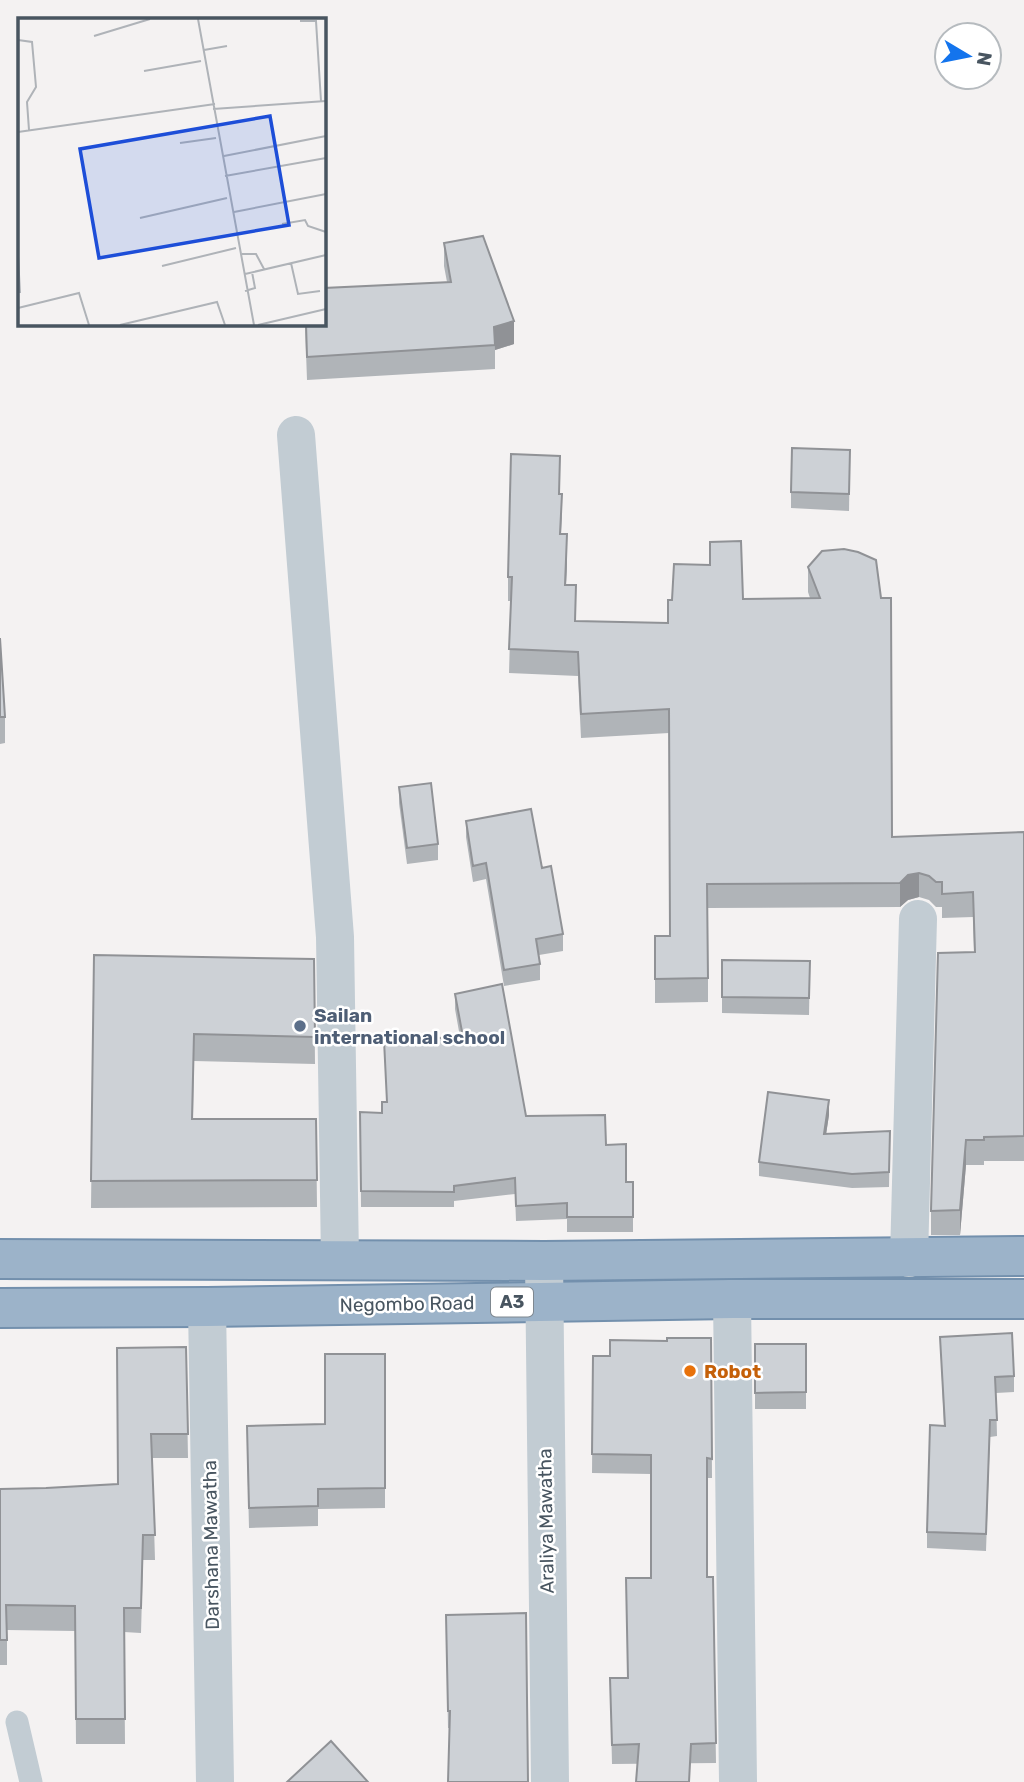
<svg xmlns="http://www.w3.org/2000/svg" width="1024" height="1782" viewBox="0 0 1024 1782" font-family="Rubik,sans-serif">
<style>
.lines{fill:none;stroke-linecap:round;stroke-linejoin:round}
.trunk-casing{stroke:#7390ad;stroke-width:42}
.service{stroke:#c2ccd3;stroke-width:23}
.minor{stroke:#c2ccd3;stroke-width:38}
.trunk{stroke:#9cb3c9;stroke-width:38}
.wall{fill:#b0b4b8}
.shaded-wall{fill:#909296}
.building{fill:#cdd1d6;stroke:#909296;stroke-width:2}
.service-dot{fill:#5c6f8a;stroke:#fff;stroke-width:2.5}
.food-dot{fill:#e8710a;stroke:#fff;stroke-width:2.5}
.labels{text-anchor:middle;dominant-baseline:central;stroke-width:5;stroke-linejoin:round;paint-order:stroke}
.shield{fill:#fff;stroke:#7f8890;stroke-width:2}
.shield-label{font-size:18px;font-weight:bold;fill:#485560}
.service-label{font-size:19px;font-weight:bold;fill:#4e5e75;stroke:#fff;text-anchor:start}
.street-label{font-size:19px;fill:#485560;stroke:#fff}
.food-label{font-size:19px;font-weight:bold;fill:#c56008;stroke:#fff;text-anchor:start}
.inset-road{fill:none;stroke:#afb3b8;stroke-width:2}
.view{fill:#1d4ed8;fill-opacity:0.15;stroke:#1d4ed8;stroke-width:3.5}
.inset-edge{fill:none;stroke:#485560;stroke-width:3.5}
</style>
<rect width="100%" height="100%" fill="#f4f2f2"/>
<g class="lines">
<g class="trunk-casing">
<g id="trunk">
<path d="M 0,1259 L 544,1261 L 1024,1256"/>
<path d="M 0,1308 L 207,1307 L 732,1299 L 1024,1299"/>
</g>
</g>
<path class="service" d="M 17,1722 L 31,1782"/>
<g class="minor">
<path d="M 296,435 L 335,937 L 340,1259"/>
<path d="M 909,1258 L 918,919"/>
<path d="M 544,1261 L 550,1782"/>
<path d="M 732,1299 L 738,1782"/>
<path d="M 207,1307 L 215,1782"/>
</g>
<use href="#trunk" class="trunk"/>
</g>
<g class="wall">
<path d="M 444,243 L 514,344 L 495,350 L 495,369 L 307,380 L 305,324 L 324,324 L 447,282 L 444,266 Z"/>
<path d="M 850,450 L 849,511 L 791,508 L 791,492 Z"/>
<path d="M 560,480 L 560,494 L 562,518 L 561,534 L 567,559 L 566,585 L 575,621 L 668,623 L 672,600 L 710,565 L 710,542 L 743,599 L 810,598 L 808,592 L 808,567 L 822,551 L 892,837 L 1024,832 L 1024,1161 L 984,1161 L 984,1165 L 966,1165 L 960,1235 L 931,1235 L 931,1211 L 974,952 L 973,917 L 942,918 L 942,907 L 936,907 L 929,900 L 919,897 L 908,900 L 900,907 L 708,908 L 708,1002 L 655,1003 L 655,936 L 670,936 L 669,733 L 581,738 L 578,676 L 509,673 L 511,601 L 508,601 L 508,577 Z"/>
<path d="M 0,638 L 5,717 L 5,743 L 0,744 Z"/>
<path d="M 399,787 L 438,844 L 438,860 L 407,864 L 399,803 Z"/>
<path d="M 466,821 L 542,868 L 563,934 L 563,951 L 539,955 L 540,964 L 540,980 L 504,986 L 486,879 L 473,882 L 466,837 Z"/>
<path d="M 94,955 L 314,959 L 315,1064 L 194,1061 L 193,1119 L 316,1119 L 317,1207 L 91,1208 Z"/>
<path d="M 722,960 L 810,961 L 809,1015 L 722,1013 Z"/>
<path d="M 455,994 L 526,1116 L 606,1145 L 626,1182 L 633,1182 L 633,1232 L 567,1232 L 567,1219 L 516,1221 L 515,1194 L 454,1201 L 454,1207 L 361,1207 L 360,1112 L 382,1113 L 387,1102 L 384,1040 L 460,1037 L 455,1009 Z"/>
<path d="M 829,1115 L 826,1134 L 890,1131 L 889,1187 L 852,1188 L 759,1176 L 759,1162 Z"/>
<path d="M 940,1337 L 1014,1376 L 1014,1392 L 996,1393 L 997,1436 L 990,1437 L 986,1551 L 927,1548 L 927,1532 L 944,1426 Z"/>
<path d="M 711,1338 L 712,1478 L 707,1478 L 707,1577 L 713,1577 L 716,1763 L 612,1764 L 610,1678 L 628,1678 L 651,1578 L 651,1474 L 592,1473 L 593,1356 L 610,1356 L 667,1341 Z"/>
<rect x="755" y="1344" width="51" height="65"/>
<path d="M 186,1347 L 188,1458 L 152,1458 L 155,1560 L 143,1560 L 141,1633 L 124,1632 L 125,1744 L 76,1744 L 75,1631 L 7,1630 L 7,1665 L 0,1665 L 0,1489 L 46,1488 L 118,1484 Z"/>
<path d="M 385,1354 L 385,1508 L 318,1509 L 318,1526 L 249,1528 L 247,1446 L 325,1424 Z"/>
<path d="M 446,1615 L 528,1782 L 449,1728 L 448,1728 Z"/>
</g>
<g class="shaded-wall">
<path d="M 514,321 L 514,344 L 495,350 L 494,327 Z"/>
<path d="M 567,534 L 567,559 L 565,609 L 565,585 Z"/>
<path d="M 919,873 L 919,897 L 908,900 L 900,907 L 900,883 L 908,875 Z"/>
<path d="M 829,1100 L 829,1115 L 824,1148 L 824,1134 Z"/>
<path d="M 966,1140 L 966,1165 L 960,1235 L 960,1210 Z"/>
</g>
<g class="building">
<path d="M 483,236 L 514,321 L 494,327 L 495,345 L 307,357 L 306,324 L 324,324 L 324,288 L 451,282 L 444,243 Z"/>
<path d="M 792,448 L 850,450 L 849,494 L 791,492 Z"/>
<path d="M 511,454 L 560,456 L 559,494 L 562,494 L 560,534 L 567,534 L 565,585 L 576,585 L 575,621 L 668,623 L 668,600 L 672,600 L 674,564 L 710,565 L 710,542 L 741,541 L 743,599 L 820,598 L 808,567 L 822,551 L 844,549 L 858,552 L 876,560 L 881,598 L 891,598 L 892,837 L 1024,832 L 1024,1136 L 984,1137 L 984,1140 L 966,1140 L 960,1210 L 931,1211 L 938,953 L 975,952 L 973,892 L 942,894 L 942,882 L 936,882 L 929,876 L 919,873 L 908,875 L 900,883 L 707,884 L 708,978 L 655,979 L 655,936 L 670,936 L 669,709 L 581,714 L 578,652 L 509,649 L 512,577 L 508,577 Z"/>
<path d="M 0,638 L 5,717 L 0,717 Z"/>
<path d="M 431,783 L 438,844 L 407,848 L 399,787 Z"/>
<path d="M 531,809 L 542,868 L 551,866 L 563,934 L 536,939 L 540,964 L 504,970 L 486,863 L 473,866 L 466,821 Z"/>
<path d="M 94,955 L 314,959 L 315,1037 L 194,1034 L 192,1119 L 316,1119 L 317,1180 L 91,1181 Z"/>
<path d="M 722,960 L 810,961 L 809,998 L 722,997 Z"/>
<path d="M 502,984 L 526,1116 L 605,1115 L 606,1145 L 626,1144 L 626,1182 L 633,1182 L 633,1217 L 567,1217 L 567,1203 L 516,1206 L 515,1178 L 454,1186 L 454,1192 L 361,1191 L 360,1112 L 382,1113 L 382,1102 L 387,1102 L 384,1040 L 463,1037 L 455,994 Z"/>
<path d="M 768,1092 L 829,1100 L 824,1134 L 890,1131 L 889,1172 L 852,1174 L 759,1162 Z"/>
<path d="M 1012,1333 L 1014,1376 L 995,1377 L 997,1420 L 990,1420 L 986,1534 L 927,1532 L 930,1425 L 945,1426 L 940,1337 Z"/>
<path d="M 667,1338 L 711,1338 L 712,1459 L 707,1458 L 707,1577 L 713,1577 L 716,1743 L 691,1744 L 689,1782 L 636,1782 L 639,1744 L 612,1745 L 610,1678 L 628,1678 L 626,1578 L 651,1578 L 651,1455 L 592,1454 L 593,1356 L 610,1356 L 610,1340 L 667,1341 Z"/>
<path d="M 755,1344 L 806,1344 L 806,1392 L 755,1393 Z"/>
<path d="M 186,1347 L 188,1434 L 151,1434 L 155,1535 L 143,1535 L 141,1608 L 124,1608 L 125,1719 L 76,1719 L 75,1606 L 6,1605 L 7,1640 L 0,1640 L 0,1489 L 46,1488 L 118,1484 L 117,1348 Z"/>
<path d="M 325,1354 L 385,1354 L 385,1488 L 318,1489 L 318,1506 L 249,1508 L 247,1426 L 325,1424 Z"/>
<path d="M 526,1613 L 528,1782 L 448,1782 L 450,1711 L 448,1711 L 446,1615 Z"/>
<path d="M 331,1741 L 368,1782 L 287,1782 Z"/>
</g>
<circle class="service-dot" cx="300" cy="1026" r="7"/>
<circle class="food-dot" cx="690" cy="1371" r="7"/>
<g class="labels">
<rect class="shield" x="491" y="1287.5" width="42" height="29" rx="5"/>
<g class="shield-label">
<text x="512" y="1302">A3</text>
</g>
<g class="service-label">
<text x="314" y="1015">Sailan<tspan x="314" dy="22">international school</tspan></text>
</g>
<g class="street-label">
<text transform="translate(407 1304) rotate(-1)">Negombo Road</text>
<text transform="translate(546 1521) rotate(-91)">Araliya Mawatha</text>
<text transform="translate(211 1545) rotate(-91)">Darshana Mawatha</text>
</g>
<g class="food-label">
<text x="704" y="1371">Robot</text>
</g>
</g>
<g transform="translate(18 18)">
<rect width="308" height="308" fill="#f4f2f2"/>
<path class="inset-road" d="M 180,1 L 236,307M 282,3 L 298,3 L 303,83M 76,18 L 132,1M 0,22 L 14,24 L 18,69 L 9,84 L 11,112M 186,32 L 209,28M 126,53 L 183,43M 195,91 L 308,83M 0,114 L 197,86M 162,125 L 198,120M 206,138 L 308,118M 207,158 L 308,140M 216,194 L 308,176M 122,200 L 209,180M 264,206 L 287,202 L 290,208 L 308,214M 224,236 L 238,236 L 246,251M 0,238 L 2,275M 273,245 L 280,276 L 302,273M 144,248 L 218,230M 227,256 L 308,237M 227,273 L 237,270 L 234,254M 0,290 L 61,275 L 71,307M 102,307 L 199,284 L 207,307M 240,307 L 308,291"/>
<path class="view" d="M 252,98 L 271,207 L 81,240 L 62,131 Z"/>
<rect width="308" height="308" class="inset-edge"/>
</g>
<g transform="translate(968 56) rotate(100)"><circle r="33" fill="#ffffff" stroke="#b6bbbf" stroke-width="2"/>
<path d="M0-5L12 26L0 18L-12 26Z" fill="#1374ed"/>
<text y="-10" font-size="19" font-weight="bold" text-anchor="middle" fill="#485560">N</text>
</g>
</svg>
